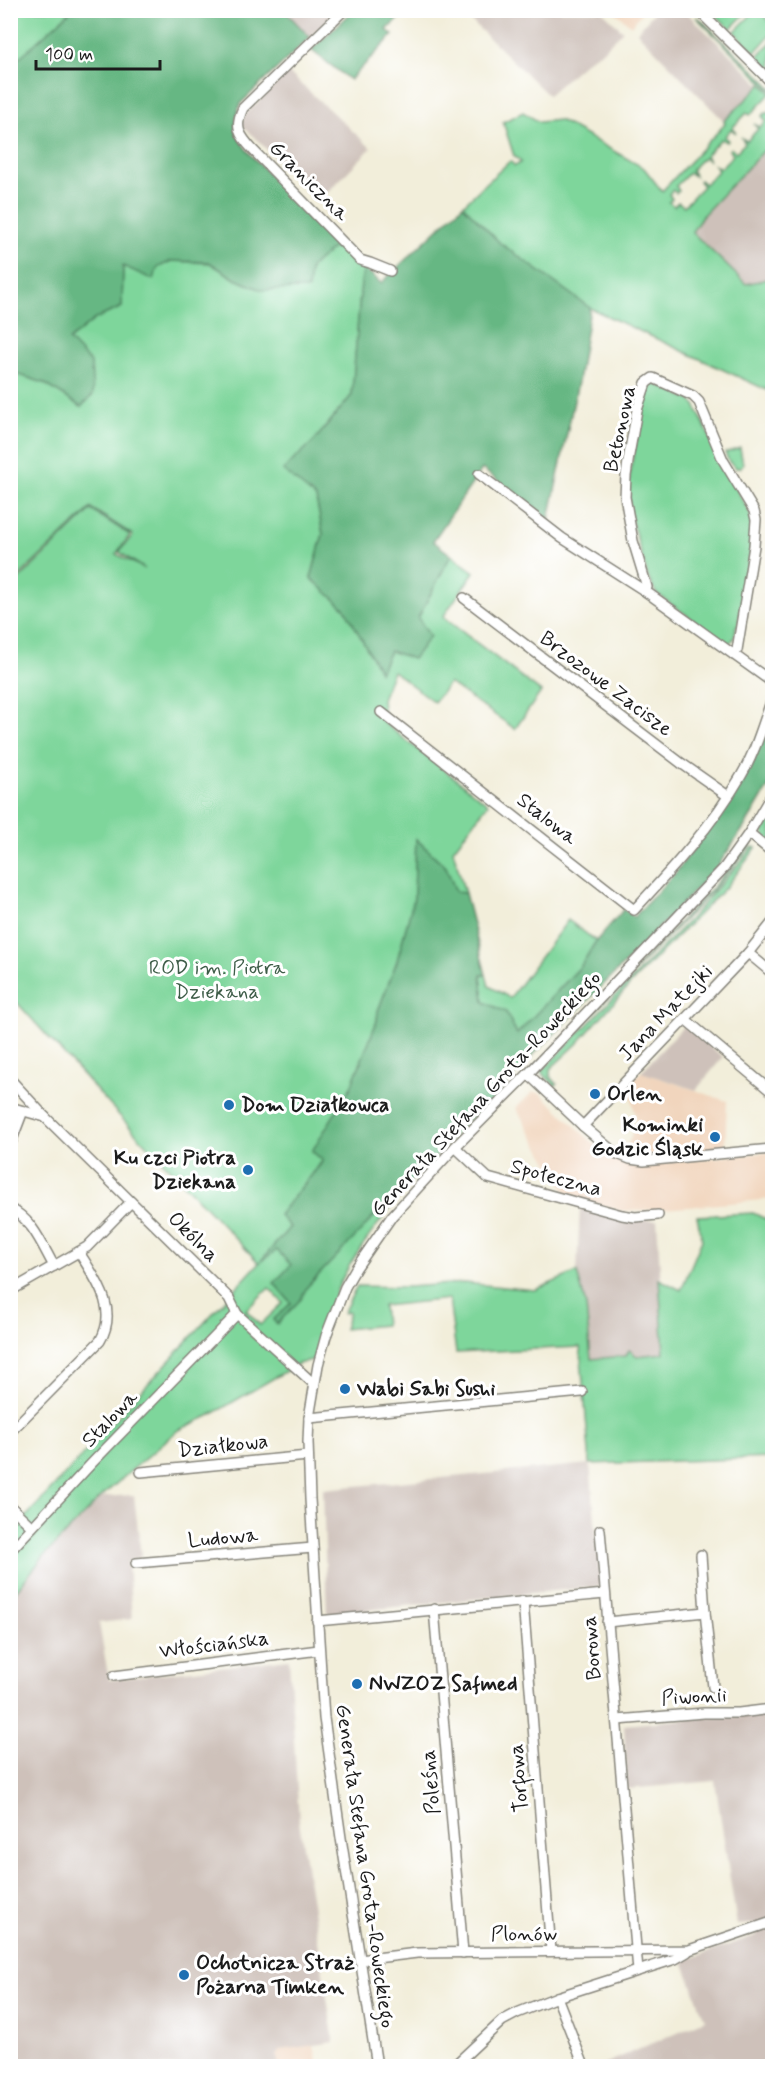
<svg xmlns="http://www.w3.org/2000/svg" width="783" height="2077" viewBox="0 0 783 2077" font-family="Mynerve,sans-serif">
<style>
.built{fill:#f1d5bd}
.industrial{fill:#cec1ba}
.green{fill:#7ed69b;stroke:#4d795c;stroke-width:1.5;fill-rule:evenodd}
.forest{fill:#66b783;stroke:#416a50;stroke-width:1.5}
.lines{fill:none;stroke-linecap:round;stroke-linejoin:round}
.minor-casing{stroke:#87857b;stroke-width:12}
.minor{stroke:#fff;stroke-width:9}
.poi-dot{fill:#1f6fb2;stroke:#fff;stroke-width:2}
.labels{text-anchor:middle;dominant-baseline:central;stroke-width:6;stroke-linejoin:round;paint-order:stroke}
.street-label{font-size:21px;fill:#1c1c1c;stroke:#fff}
.park-label{font-size:21px;fill:#3e5d48;stroke:#fff}
.poi-label{font-size:21px;font-weight:bold;fill:#1c1c1c;stroke:#fff;text-anchor:start}
</style>
<rect width="100%" height="100%" fill="#fff"/>
<filter id="ink" filterUnits="userSpaceOnUse"><feTurbulence type="fractalNoise" baseFrequency=".0167" numOctaves="2"/><feDisplacementMap in="SourceGraphic" scale="12" xChannelSelector="R" yChannelSelector="G"/><feConvolveMatrix kernelMatrix="1 2 1 2 8 2 1 2 1" color-interpolation-filters="sRGB"/></filter>
<filter id="wash" filterUnits="userSpaceOnUse"><feTurbulence type="fractalNoise" baseFrequency=".008" numOctaves="4" result="noise"/><feDisplacementMap in="SourceGraphic" scale="24" xChannelSelector="R" yChannelSelector="G"/><feGaussianBlur stdDeviation="1.35" result="paint"/><feColorMatrix in="noise" values="0 0 0 0 0 0 0 0 0 0 0 0 0 0 0 0 0 1.4 0 .05"/><feComposite in="paint" operator="in"/></filter>
<g filter="url(#wash)">
<rect width="100%" height="100%" fill="#f2eeda"/>
<g class="built">
<path d="M 614,11 L 643,11 L 631,26 Z"/>
<path d="M 641,1072 L 727,1101 L 725,1150 L 702,1150 L 647,1157 L 624,1154 L 637,1121 L 630,1092 L 626,1088 Z"/>
<path d="M 533,1092 L 540,1093 L 591,1141 L 615,1160 L 637,1163 L 664,1163 L 772,1152 L 772,1199 L 667,1209 L 621,1211 L 568,1196 L 516,1108 Z"/>
<path d="M 314,2045 L 318,2066 L 279,2066 L 277,2056 L 281,2050 Z"/>
</g>
<g class="industrial">
<path d="M 285,11 L 337,11 L 310,37 Z"/>
<path d="M 461,11 L 602,11 L 623,31 L 600,53 L 589,59 L 548,95 Z"/>
<path d="M 655,11 L 685,11 L 761,85 L 724,121 L 637,32 Z"/>
<path d="M 288,72 L 371,148 L 319,201 L 242,125 L 244,116 Z"/>
<path d="M 772,142 L 772,278 L 746,284 L 692,233 L 703,215 Z"/>
<path d="M 684,1026 L 723,1057 L 696,1090 L 641,1072 Z"/>
<path d="M 580,1206 L 629,1219 L 657,1220 L 665,1353 L 591,1360 L 586,1306 L 577,1272 Z"/>
<path d="M 590,1464 L 601,1586 L 327,1614 L 323,1489 Z"/>
<path d="M 134,1495 L 141,1556 L 128,1562 L 132,1619 L 99,1623 L 109,1680 L 289,1659 L 299,1821 L 334,2042 L 281,2050 L 277,2056 L 279,2066 L 11,2066 L 11,1597 L 44,1556 L 101,1497 Z"/>
<path d="M 772,1711 L 772,2066 L 600,2066 L 705,2020 L 683,1961 L 757,1935 L 752,1924 L 737,1925 L 715,1781 L 627,1789 L 624,1725 Z"/>
</g>
<g class="green">
<path d="M 11,10 L 71,10 L 71,11 L 11,66 Z"/>
<path d="M 712,11 L 748,11 L 730,29 Z"/>
<path d="M 755,11 L 759,11 L 772,24 L 772,33 L 755,52 L 734,32 Z"/>
<path d="M 696,17 L 700,19 L 762,78 L 772,88 L 772,91 Z"/>
<path d="M 772,41 L 772,70 L 758,56 Z"/>
<path d="M 762,84 L 771,93 L 750,115 L 747,113 L 733,127 L 736,133 L 731,129 L 725,136 L 728,141 L 727,142 L 721,139 L 706,155 L 709,161 L 704,157 L 691,170 L 695,176 L 689,173 L 676,186 L 679,191 L 676,193 L 673,190 L 669,194 L 672,199 L 669,202 L 674,206 L 678,202 L 684,206 L 703,186 L 699,181 L 700,180 L 705,184 L 718,171 L 714,165 L 720,168 L 733,155 L 729,150 L 731,148 L 736,152 L 745,143 L 741,137 L 747,141 L 758,129 L 754,124 L 760,127 L 766,121 L 762,116 C 765,112 768,112 772,115 L 772,142 L 703,215 L 692,232 L 746,284 L 772,278 L 772,406 L 769,391 L 590,308 L 500,243 L 463,205 L 510,161 L 515,166 L 521,162 L 514,156 L 503,122 L 523,112 L 539,122 L 559,120 L 644,168 L 662,191 L 725,124 L 724,121 Z"/>
<path d="M 339,243 L 364,268 L 361,282 L 352,395 L 314,441 L 284,470 L 316,497 L 323,534 L 311,578 L 345,608 L 380,672 L 390,651 L 418,618 L 451,555 L 474,572 L 443,617 L 541,692 L 515,729 L 449,683 L 434,702 L 393,671 L 382,699 L 384,723 L 488,804 L 453,850 L 465,893 L 456,893 L 446,867 L 416,839 L 414,898 L 397,961 L 378,1011 L 377,1021 L 351,1087 L 313,1151 L 323,1160 L 279,1215 L 290,1227 L 262,1260 L 277,1250 L 292,1265 L 291,1303 L 274,1320 L 301,1299 L 306,1287 C 340,1253 371,1217 407,1186 C 387,1213 365,1239 348,1268 C 332,1296 323,1328 315,1359 L 298,1364 L 209,1416 L 177,1431 L 101,1497 L 44,1556 L 11,1597 L 11,1533 L 259,1263 L 138,1136 L 11,996 L 11,587 L 91,510 L 130,535 L 116,554 L 145,569 L 119,552 L 133,535 L 91,508 L 11,584 L 11,372 L 44,383 L 81,407 L 69,340 L 95,319 L 122,307 L 123,266 L 157,268 L 171,261 L 210,263 L 237,280 L 308,289 L 310,268 ZM 269,1288 L 283,1303 L 260,1325 L 246,1310 Z"/>
<path d="M 656,384 L 691,400 L 695,405 L 724,468 L 749,511 L 752,521 L 751,548 L 738,626 L 736,626 C 735,635 735,641 727,644 L 656,593 L 648,577 L 631,519 L 628,490 L 631,466 L 647,390 L 651,385 Z"/>
<path d="M 740,448 L 743,464 L 740,468 L 736,468 L 729,462 L 725,453 Z"/>
<path d="M 772,813 L 772,842 L 765,837 L 763,832 Z"/>
<path d="M 751,845 L 712,891 L 539,1069 L 713,887 L 746,847 Z"/>
<path d="M 753,847 L 756,848 L 727,886 L 634,980 L 577,1044 L 550,1069 L 550,1076 L 557,1084 L 555,1086 L 541,1072 L 543,1070 L 691,918 Z"/>
<path d="M 568,920 L 596,941 L 581,966 L 517,1034 L 506,1012 L 484,1002 L 481,975 L 486,975 L 489,986 L 510,998 Z"/>
<path d="M 753,1213 L 772,1222 L 772,1458 L 590,1464 L 580,1347 L 456,1353 L 449,1299 L 383,1306 L 385,1325 L 344,1329 L 349,1312 L 343,1313 L 357,1286 L 408,1287 L 464,1283 L 535,1290 L 577,1272 L 586,1306 L 591,1359 L 626,1356 L 629,1350 L 637,1356 L 664,1353 L 659,1279 L 681,1290 L 702,1240 L 697,1216 Z"/>
</g>
<g class="forest">
<path d="M 71,11 L 285,11 L 310,37 L 241,103 C 231,124 236,138 251,155 L 312,221 L 327,235 L 339,243 L 310,268 L 308,289 L 262,290 L 237,280 L 209,262 L 171,261 L 157,268 L 154,280 L 123,266 L 122,307 L 95,319 L 69,340 L 91,363 L 93,395 L 81,407 L 44,383 L 10,372 L 10,66 Z"/>
<path d="M 353,11 L 406,11 L 387,30 L 393,35 L 350,80 L 311,50 Z"/>
<path d="M 463,205 L 500,243 L 590,308 L 578,382 L 549,519 L 482,469 L 433,541 L 451,555 L 418,618 L 430,636 L 413,659 L 390,651 L 380,672 L 345,609 L 311,578 L 323,534 L 316,498 L 283,470 L 314,441 L 352,395 L 361,282 L 364,268 L 381,283 Z"/>
<path d="M 772,711 L 772,781 L 747,823 L 717,867 L 635,953 L 526,1062 L 488,1106 L 468,1120 L 431,1162 L 377,1212 L 362,1230 L 307,1287 L 301,1299 L 277,1324 L 273,1320 L 291,1303 L 274,1283 L 291,1265 L 277,1250 L 259,1263 L 290,1227 L 279,1215 L 323,1161 L 312,1151 L 351,1087 L 377,1021 L 378,1011 L 397,961 L 414,898 L 416,839 L 446,867 L 456,892 L 465,893 L 486,975 L 481,975 L 484,1002 L 506,1012 L 517,1034 L 581,966 L 596,941 L 624,909 L 634,917 L 677,871 L 715,819 Z"/>
</g>
</g>
<g filter="url(#ink)">
<g class="lines">
<g class="minor-casing">
<g id="minor">
<path d="M 344,10 L 243,108 C 234,127 239,135 253,150 L 360,260 L 370,263 L 390,271"/>
<path d="M 698,10 L 772,83"/>
<path d="M 479,474 L 562,538 L 645,591 L 772,682"/>
<path d="M 645,591 L 647,587 L 633,541 L 625,497 L 626,476 L 629,455 L 637,410 L 646,383 L 653,378 L 693,396 L 699,402 L 723,460 L 754,511 L 756,520 L 754,546 L 737,650 L 734,655"/>
<path d="M 464,598 L 681,763 L 728,796"/>
<path d="M 381,712 L 634,910 C 673,868 712,826 741,776 C 755,753 763,724 772,699"/>
<path d="M 749,833 L 772,852"/>
<path d="M 748,953 L 772,973"/>
<path d="M 685,1019 L 772,1092"/>
<path d="M 528,1074 L 583,1126 L 615,1153 L 630,1159 L 644,1161 L 772,1149"/>
<path d="M 10,1079 L 45,1117 L 229,1298 L 237,1314 L 314,1384"/>
<path d="M 10,1107 L 45,1117"/>
<path d="M 583,1126 L 748,953 L 772,923"/>
<path d="M 10,1145 L 23,1111"/>
<path d="M 455,1147 L 488,1178 L 622,1215 L 635,1217 L 658,1215"/>
<path d="M 10,1209 C 32,1218 43,1247 54,1266"/>
<path d="M 10,1291 L 87,1247 L 131,1202"/>
<path d="M 309,1418 L 582,1392"/>
<path d="M 10,1432 L 100,1341 C 119,1309 96,1280 79,1252"/>
<path d="M 141,1472 L 308,1456"/>
<path d="M 10,1506 L 32,1527"/>
<path d="M 600,1530 L 638,1971"/>
<path d="M 10,1551 L 92,1463 L 237,1314"/>
<path d="M 701,1555 L 705,1612 L 713,1687"/>
<path d="M 136,1563 L 313,1548"/>
<path d="M 523,1601 L 551,1951"/>
<path d="M 434,1609 L 463,1953"/>
<path d="M 317,1621 L 605,1594"/>
<path d="M 607,1622 L 705,1612"/>
<path d="M 114,1676 L 319,1650"/>
<path d="M 617,1720 L 704,1713 L 739,1713 L 772,1709"/>
<path d="M 360,1960 L 417,1953 L 689,1950 L 772,1922"/>
<path d="M 557,1997 L 584,2066"/>
<path d="M 377,2066 L 341,1838 L 324,1718 L 310,1499 L 308,1442 L 309,1418 L 318,1365 L 326,1336 L 345,1287 L 356,1268 L 392,1216 L 455,1147 L 528,1074 L 724,868 L 749,833 L 772,794"/>
<path d="M 454,2066 L 502,2021 L 517,2013 L 557,1997 L 675,1959 L 687,1952"/>
</g>
</g>
<use href="#minor" class="minor"/>
</g>
</g>
<g class="poi-dot">
<circle cx="595" cy="1094" r="6"/>
<circle cx="229" cy="1105" r="6"/>
<circle cx="715" cy="1137" r="6"/>
<circle cx="248" cy="1170" r="6"/>
<circle cx="345" cy="1389" r="6"/>
<circle cx="357" cy="1684" r="6"/>
<circle cx="184" cy="1975" r="6"/>
</g>
<g class="labels">
<g class="street-label">
<text transform="translate(309 181) rotate(45)">Graniczna</text>
<text transform="translate(620 429) rotate(-78)">Betonowa</text>
<text transform="translate(606 684) rotate(37)">Brzozowe Zacisze</text>
<text transform="translate(547 819) rotate(38)">Stalowa</text>
<text transform="translate(666 1013) rotate(-46)">Jana Matejki</text>
<text transform="translate(486 1094) rotate(-47)">Generała Stefana Grota-Roweckiego</text>
<text transform="translate(556 1178) rotate(15)">Społeczna</text>
<text transform="translate(193 1237) rotate(45)">Okólna</text>
<text transform="translate(110 1419) rotate(-46)">Stalowa</text>
<text transform="translate(223 1446) rotate(-6)">Działkowa</text>
<text transform="translate(223 1538) rotate(-5)">Ludowa</text>
<text transform="translate(214 1645) rotate(-7)">Włościańska</text>
<text transform="translate(592 1648) rotate(-95)">Borowa</text>
<text transform="translate(694 1697) rotate(-3)">Piwonii</text>
<text transform="translate(519 1778) rotate(-95)">Torfowa</text>
<text transform="translate(431 1782) rotate(-95)">Poleśna</text>
<text transform="translate(365 1866) rotate(82)">Generała Stefana Grota-Roweckiego</text>
<text x="524" y="1934">Plonów</text>
</g>
<g class="park-label">
<text x="217" y="968">ROD im. Piotra<tspan x="217" dy="24">Dziekana</tspan></text>
</g>
<g class="poi-label">
<text x="607" y="1094">Orlen</text>
<text x="241" y="1105">Dom Działkowca</text>
<text x="703" y="1125" text-anchor="end">Kominki<tspan x="703" dy="24">Godzic Śląsk</tspan></text>
<text x="236" y="1158" text-anchor="end">Ku czci Piotra<tspan x="236" dy="24">Dziekana</tspan></text>
<text x="357" y="1389">Wabi Sabi Sushi</text>
<text x="369" y="1684">NWZOZ Safmed</text>
<text x="196" y="1963">Ochotnicza Straż<tspan x="196" dy="24">Pożarna Timken</tspan></text>
</g>
</g>
<rect width="783" height="2077" fill="none" stroke="#fff" stroke-width="36"/>
<path d="M36 60v9h124v-9" fill="none" stroke="#1c1c1c" stroke-width="3"/>
<text x="45" y="60" font-size="18" fill="#1c1c1c" stroke="#ffffff" stroke-width="4.5" paint-order="stroke">100 m</text>
</svg>
